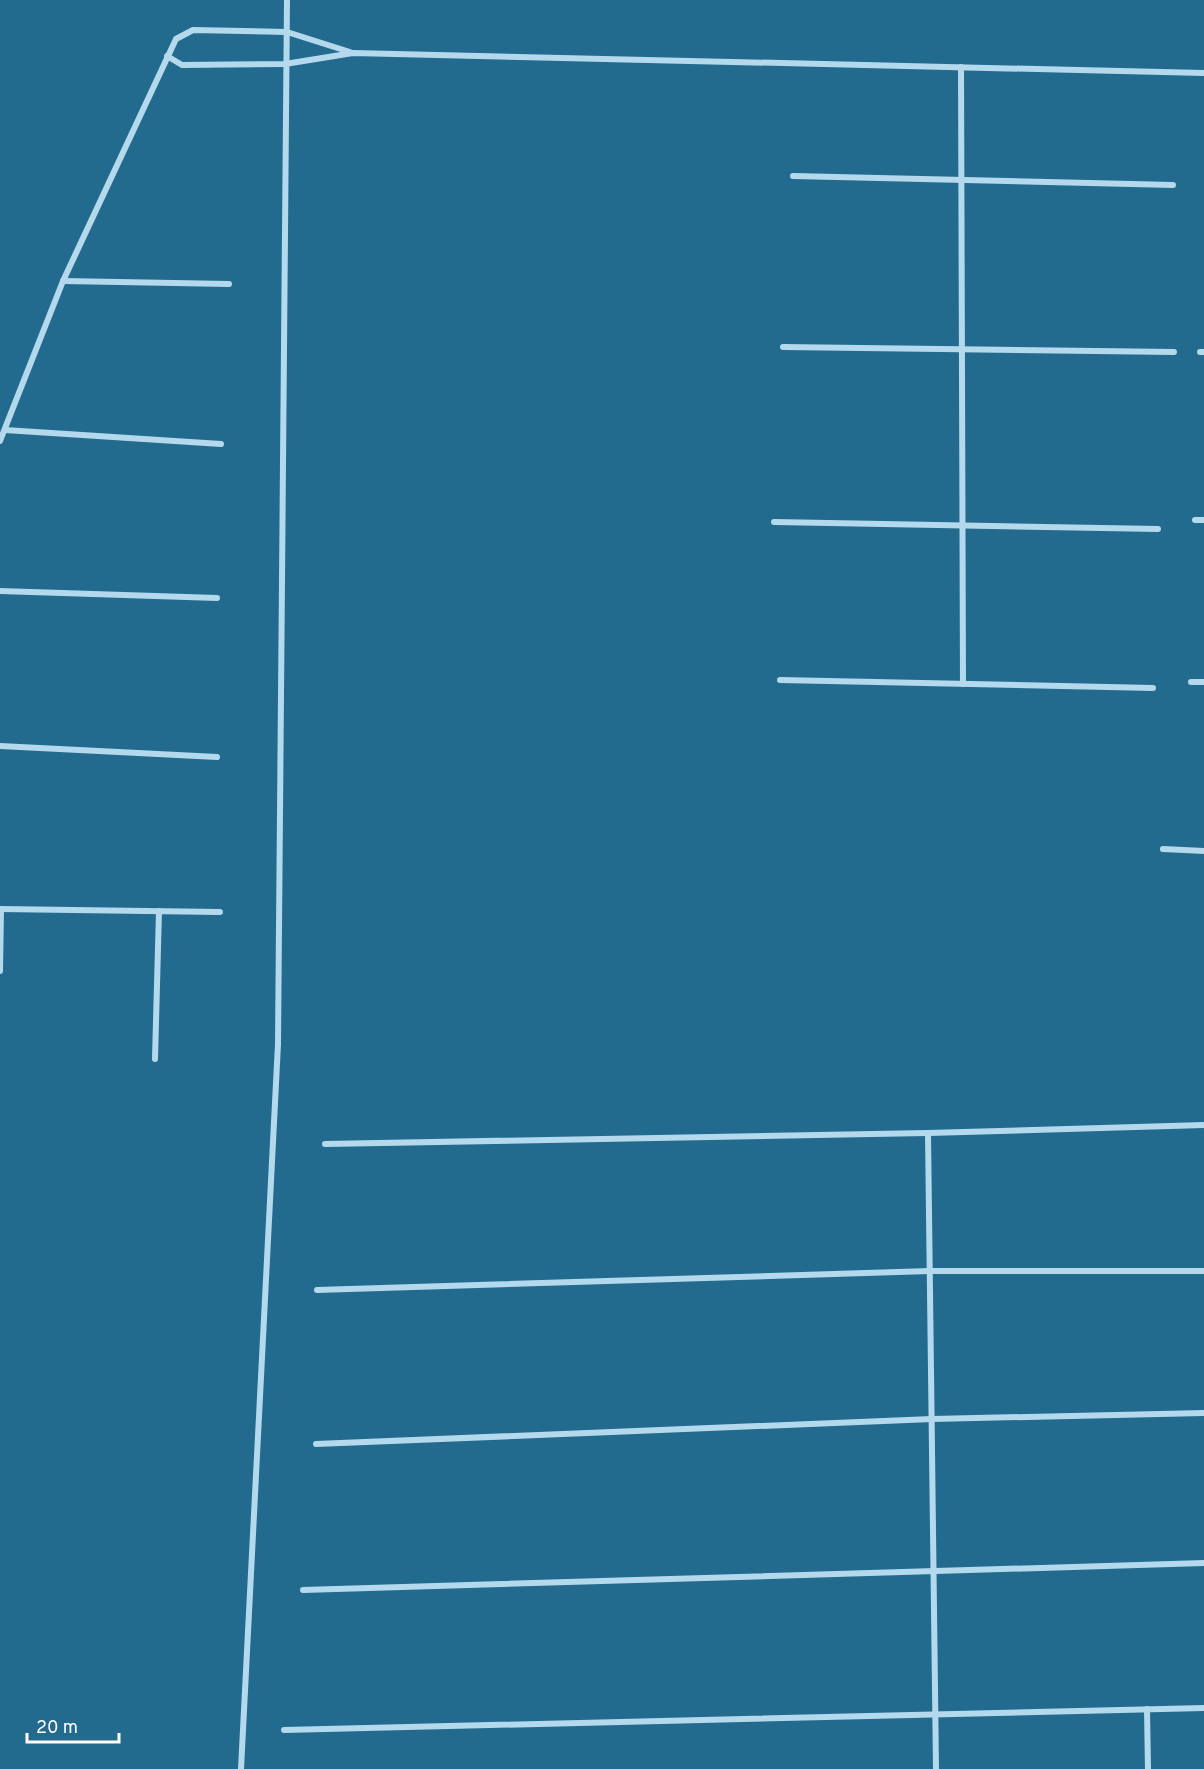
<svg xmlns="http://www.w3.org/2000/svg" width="1204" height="1769" viewBox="0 0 1204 1769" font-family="Overpass,sans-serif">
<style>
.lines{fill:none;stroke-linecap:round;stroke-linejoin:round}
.street{stroke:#b4d9ec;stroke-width:6}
</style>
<rect width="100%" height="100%" fill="#236a8f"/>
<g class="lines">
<g class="street">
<path d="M 167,56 L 182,65 L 285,64 L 353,53 L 1204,73"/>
<path d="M 961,67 L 963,684"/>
<path d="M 793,176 L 1173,185"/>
<path d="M 63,281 L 229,284"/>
<path d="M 783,347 L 1174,352"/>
<path d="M 1200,352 L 1204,352"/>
<path d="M 5,430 L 221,444"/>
<path d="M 0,441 L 63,281 L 176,39 L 193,30 L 287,32 L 350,52"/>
<path d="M 1195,520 L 1204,520"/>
<path d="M 774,522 L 1158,529"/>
<path d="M 0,591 L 217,598"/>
<path d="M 780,680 L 1153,688"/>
<path d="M 1191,682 L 1204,682"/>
<path d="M 0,746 L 217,757"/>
<path d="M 1163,849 L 1204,851"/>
<path d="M 0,909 L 220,912"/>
<path d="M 0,971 L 1,909"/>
<path d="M 155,1059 L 159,911"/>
<path d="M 928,1133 L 936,1769"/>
<path d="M 325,1144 L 928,1133 L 1204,1125"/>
<path d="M 317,1290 L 930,1271 L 1204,1271"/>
<path d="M 316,1444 L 932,1419 L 1204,1413"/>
<path d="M 303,1590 L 1204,1563"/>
<path d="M 1147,1709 L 1148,1769"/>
<path d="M 284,1730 L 1204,1708"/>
<path d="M 241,1769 L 278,1044 L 287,0"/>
</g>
</g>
<path d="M27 1733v9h92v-9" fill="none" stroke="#ffffff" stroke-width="3"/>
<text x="36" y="1733" font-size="18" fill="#ffffff" stroke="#236a8f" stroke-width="4.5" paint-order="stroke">20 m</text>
</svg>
